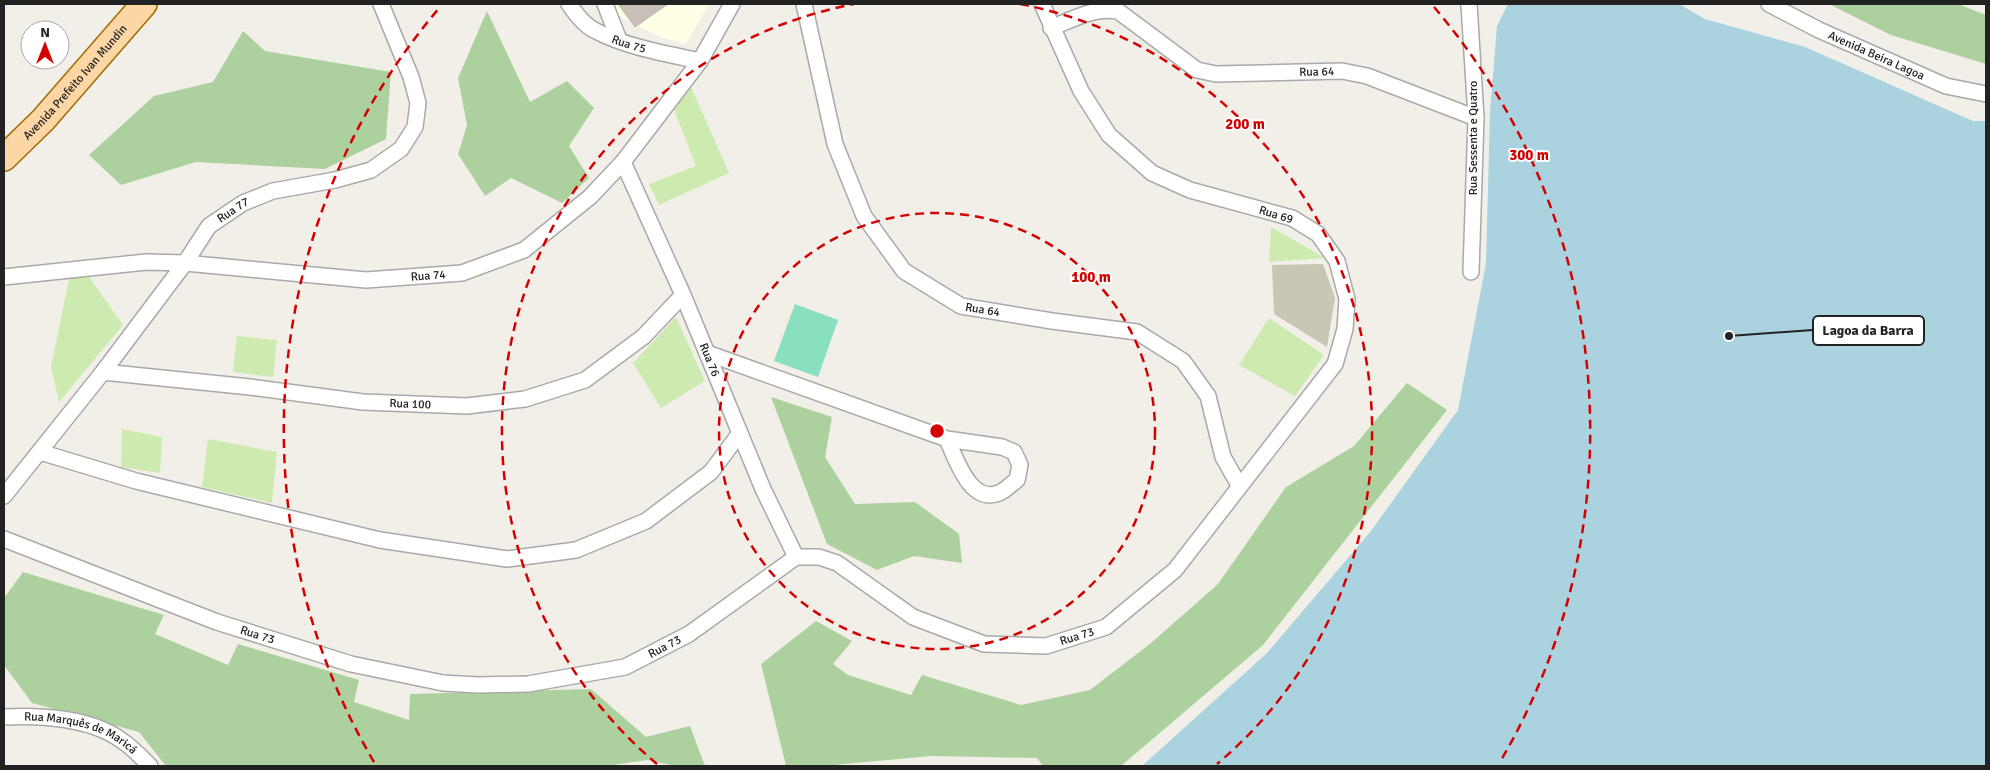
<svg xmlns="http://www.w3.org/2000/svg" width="1990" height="770" viewBox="0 0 1990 770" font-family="Signika,sans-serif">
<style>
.education{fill:#ffffe5}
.construction{fill:#c7c7b4}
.grass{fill:#cdebb0}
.forest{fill:#add19e}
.pitch{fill:#88e0be}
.water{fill:#aad3df}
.building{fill:#c7bfb8;stroke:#c4b6ab}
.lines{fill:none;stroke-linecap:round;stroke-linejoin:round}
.street-casing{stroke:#a9a9a9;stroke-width:18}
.primary-casing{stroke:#a06b00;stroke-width:28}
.street{stroke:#fff;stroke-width:15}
.primary{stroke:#fcd6a4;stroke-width:25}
.ring{fill:none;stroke:#d40000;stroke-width:2.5;stroke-dasharray:9 6}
.labels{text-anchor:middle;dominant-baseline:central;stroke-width:4;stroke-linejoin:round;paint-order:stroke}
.street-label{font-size:12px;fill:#222;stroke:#fff}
.centre{fill:#d40000;stroke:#fff;stroke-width:2.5}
.ring-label{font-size:15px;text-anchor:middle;font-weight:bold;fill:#d40000;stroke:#fff;stroke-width:4;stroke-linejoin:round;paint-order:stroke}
.leader{fill:none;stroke:#222;stroke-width:2}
.callout-dot{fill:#222;stroke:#fff;stroke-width:2}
.callout{fill:#fff;stroke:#222;stroke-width:2}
.callout-label{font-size:14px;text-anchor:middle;font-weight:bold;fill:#222}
</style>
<rect width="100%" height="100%" fill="#f2efe9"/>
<path class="education" d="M 596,4 L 709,4 L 686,44 L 660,37 Z"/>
<path class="construction" d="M 1323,264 L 1335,298 L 1327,347 L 1274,314 L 1272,265 Z"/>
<g class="grass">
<path d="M 691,87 L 729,173 L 659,205 L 649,184 L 696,166 L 673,107 Z"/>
<path d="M 1271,227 L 1325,258 L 1269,262 Z"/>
<path d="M 70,274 L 89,277 L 123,325 L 59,402 L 51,367 Z"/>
<path d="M 676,317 L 705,381 L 661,408 L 633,363 Z"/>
<path d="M 1269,318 L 1324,355 L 1295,396 L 1239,365 Z"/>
<path d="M 237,336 L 277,340 L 273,377 L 233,372 Z"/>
<path d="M 122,429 L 162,437 L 160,473 L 121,467 Z"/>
<path d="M 208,439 L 277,452 L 272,503 L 202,487 Z"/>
</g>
<g class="forest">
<path d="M 1829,4 L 1958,4 L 1986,15 L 1986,64 L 1891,35 Z"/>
<path d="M 487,11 L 530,102 L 567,81 L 594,108 L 569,146 L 589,178 L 562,203 L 511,178 L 485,196 L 458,154 L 467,125 L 458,78 Z"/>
<path d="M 243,31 L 265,51 L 391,72 L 386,139 L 325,169 L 196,162 L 121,185 L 89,155 L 154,96 L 213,82 Z"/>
<path d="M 1407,383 L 1447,410 L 1263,645 L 1121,766 L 1043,766 L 1037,758 L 931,756 L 823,766 L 786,766 L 761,664 L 816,621 L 852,641 L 833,664 L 848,675 L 911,695 L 922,675 L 1021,705 L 1090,690 L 1151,643 L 1218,584 L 1286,487 L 1354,446 Z"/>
<path d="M 771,397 L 832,417 L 825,457 L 855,504 L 915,502 L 959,534 L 962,563 L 914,556 L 877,570 L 827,544 Z"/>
<path d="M 23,572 L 164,615 L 155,634 L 228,665 L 238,644 L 359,680 L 354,702 L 409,720 L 410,694 L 591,689 L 646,737 L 690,726 L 705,766 L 676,766 L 647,760 L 607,766 L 166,766 L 139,732 L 32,703 L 4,665 L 4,598 Z"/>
</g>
<path class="pitch" d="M 795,304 L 838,320 L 818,377 L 774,361 Z"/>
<path class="water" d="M 1508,4 L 1679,4 L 1705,19 L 1805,47 L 1973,121 L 1986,121 L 1986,766 L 1142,766 L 1267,653 L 1371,531 L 1458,410 L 1486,263 L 1490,112 L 1497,26 Z"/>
<path class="building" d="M 618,4 L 668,4 L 635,27 Z"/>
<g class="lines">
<g class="street-casing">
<g id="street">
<path id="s1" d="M 569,4 C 575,13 585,26 596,31 C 626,47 667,54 700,61"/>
<path d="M 605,4 L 619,40"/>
<path id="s2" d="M 804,4 L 835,144 L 864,216 L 904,271 L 961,306 L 1052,321 L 1137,332 L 1183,361 L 1208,396 L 1223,457 L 1239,485"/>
<path d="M 1469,4 L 1476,118 L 1471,272"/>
<path id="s3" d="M 1769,4 L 1819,30 L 1946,86 L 1986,94"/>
<path id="s4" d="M 1051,28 C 1073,19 1094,7 1118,11 L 1197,70 L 1216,74 L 1342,71 L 1367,76 L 1476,118"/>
<path id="s5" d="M 623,162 L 683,295 L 763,489 L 796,557"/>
<path id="s6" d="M 4,277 L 146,262 L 185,263 L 366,280 L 462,273 L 524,250 L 590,197 L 623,162 L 700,61 L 732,4"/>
<path d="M 707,353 L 947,439 L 1002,447 L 1014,452 L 1020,465 L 1017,480 C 1012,483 1007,489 1001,492 C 971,507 956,459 947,439"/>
<path id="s7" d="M 103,372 L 250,387 L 363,402 L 467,406 L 525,399 L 585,380 L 643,337 L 683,295"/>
<path d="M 40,452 L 136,481 L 380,540 L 507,559 L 576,550 L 646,521 L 711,472 L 740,433"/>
<path id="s8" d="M 4,496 L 103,372 L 185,263 L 209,226 L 243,203 L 273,191 L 335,180 L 371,170 L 401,149 L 415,127 L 418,103 L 411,77 L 381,4"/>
<path id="s9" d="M 4,539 L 217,622 L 351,664 L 443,683 L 478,685 L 528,684 L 625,667 L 689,634 L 796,557 L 819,557 L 837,563 L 913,617 L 984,644 L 1046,646 L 1106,627 L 1175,570 L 1335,364 L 1345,329 L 1347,299 L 1337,261 L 1318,234 L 1292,218 L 1190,190 L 1152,173 L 1109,135 L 1081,91 L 1042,4"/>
<path id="s10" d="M 4,717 C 40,715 91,718 121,740 C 132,747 141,757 150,766"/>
</g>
</g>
<g class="primary-casing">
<g id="primary">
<path id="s11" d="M 4,158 L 43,120 L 144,4"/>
</g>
</g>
<use href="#street" class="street"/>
<use href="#primary" class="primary"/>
</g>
<g class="ring">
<circle cx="937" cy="431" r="218"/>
<path d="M657 764A435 435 0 0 1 854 4M1020 4A435 435 0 0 1 1217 764"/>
<path d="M374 762A653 653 0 0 1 440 7M1434 7A653 653 0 0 1 1500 762"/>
</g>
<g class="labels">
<g class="street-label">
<text stroke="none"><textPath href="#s1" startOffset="74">Rua 75</textPath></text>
<text stroke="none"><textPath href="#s3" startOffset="119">Avenida Beira Lagoa</textPath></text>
<text stroke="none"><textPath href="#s4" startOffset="289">Rua 64</textPath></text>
<text stroke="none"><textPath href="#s11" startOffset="104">Avenida Prefeito Ivan Mundin</textPath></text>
<text transform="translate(1473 138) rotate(-90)">Rua Sessenta e Quatro</text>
<text stroke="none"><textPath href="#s8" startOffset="368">Rua 77</textPath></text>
<text transform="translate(1276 215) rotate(17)">Rua 69</text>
<text stroke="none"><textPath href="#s6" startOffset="426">Rua 74</textPath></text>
<text stroke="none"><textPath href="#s2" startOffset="378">Rua 64</textPath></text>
<text stroke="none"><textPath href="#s5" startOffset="216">Rua 76</textPath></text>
<text stroke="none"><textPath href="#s7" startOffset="309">Rua 100</textPath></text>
<text stroke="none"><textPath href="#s9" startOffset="271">Rua 73</textPath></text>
<text stroke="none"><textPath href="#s9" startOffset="1156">Rua 73</textPath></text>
<text stroke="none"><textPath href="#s9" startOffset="691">Rua 73</textPath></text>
<text stroke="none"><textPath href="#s10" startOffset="80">Rua Marquês de Maricá</textPath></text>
</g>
</g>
<circle cx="937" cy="431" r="8" class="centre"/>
<g class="ring-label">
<text x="1245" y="129">200 m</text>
<text x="1529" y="160">300 m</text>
<text x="1091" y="282">100 m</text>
</g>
<path class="leader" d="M1729 336L1813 330"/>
<circle class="callout-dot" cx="1729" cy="336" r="5"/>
<rect class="callout" x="1813" y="316" width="111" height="29" rx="5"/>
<g class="callout-label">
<text x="1868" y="335">Lagoa da Barra</text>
</g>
<rect width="1990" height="770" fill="none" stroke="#222222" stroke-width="10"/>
<g transform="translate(45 45)"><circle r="24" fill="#ffffff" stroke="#a7a7a7"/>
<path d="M0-4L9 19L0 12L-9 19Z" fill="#d40000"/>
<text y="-8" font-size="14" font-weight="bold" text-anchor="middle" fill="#222222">N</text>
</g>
</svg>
